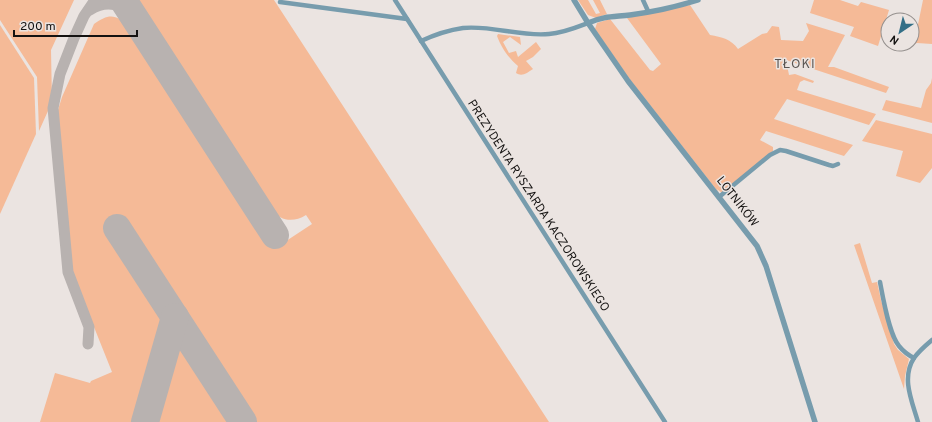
<svg xmlns="http://www.w3.org/2000/svg" width="932" height="422" viewBox="0 0 932 422" font-family="Overpass,sans-serif">
<style>
.green{fill:#f5ba97}
.lines{fill:none;stroke-linecap:round;stroke-linejoin:round}
.taxiway{stroke:#b8b2b0;stroke-width:11}
.runway{stroke:#b8b2b0;stroke-width:28}
.minor{stroke:#779cad;stroke-width:4.5}
.tertiary{stroke:#779cad;stroke-width:5.5}
.labels{text-anchor:middle;dominant-baseline:central;stroke-width:3;stroke-linejoin:round;paint-order:stroke}
.street-label{font-size:12px;fill:#141211;stroke:#ebe4e1}
.neighbourhood-label{font-size:13px;letter-spacing:1px;fill:#595451;stroke:#ebe4e1}
</style>
<rect width="100%" height="100%" fill="#ebe4e1"/>
<g class="green">
<path d="M 0,0 L 74,0 L 51,50 L 52,102 L 39,131 L 37,77 L 0,20 Z"/>
<path d="M 134,0 L 274,0 L 549,422 L 40,422 L 55,373 L 90,383 L 91,381 L 112,372 L 74,277 L 70,263 L 58,121 L 58,110 L 62,97 L 94,24 C 109,13 116,14 130,27 L 274,249 L 312,224 L 306,215 C 293,223 281,221 271,210 Z"/>
<path d="M 578,0 L 588,0 L 596,14 L 600,13 L 593,0 L 600,0 L 607,14 L 596,18 L 588,15 Z"/>
<path d="M 814,0 L 840,0 L 858,6 L 861,2 L 889,10 L 878,46 L 850,36 L 854,27 L 810,13 Z"/>
<path d="M 923,0 L 932,0 L 932,44 L 917,43 L 914,44 Z"/>
<path d="M 690,5 L 710,35 C 722,37 731,39 738,49 L 762,34 L 767,33 L 772,26 L 779,27 L 781,40 L 803,41 L 809,31 L 806,23 L 845,35 L 828,67 L 834,67 L 889,87 L 886,93 L 786,60 L 789,75 L 795,74 L 814,81 L 813,83 L 804,80 L 800,82 L 797,90 L 876,114 L 869,125 L 787,99 L 774,119 L 853,145 L 844,156 L 766,131 L 760,140 L 773,147 L 773,151 L 722,193 L 717,189 L 719,193 L 628,77 L 595,29 L 597,23 L 610,19 L 650,70 L 653,71 L 661,64 L 627,18 Z"/>
<path d="M 0,25 L 34,78 L 36,134 L 0,214 Z"/>
<path d="M 498,34 L 520,37 L 521,45 L 510,37 L 503,42 L 509,53 L 516,51 L 518,57 L 536,42 L 541,49 L 533,57 L 526,61 L 533,69 C 527,73 522,77 516,73 L 518,66 C 508,57 502,49 497,36 Z"/>
<path d="M 932,78 L 932,123 L 882,110 L 886,100 L 921,108 L 926,90 L 931,83 Z"/>
<path d="M 876,120 L 932,134 L 932,168 L 920,183 L 896,176 L 903,151 L 862,141 Z"/>
<path d="M 860,243 L 872,283 L 877,282 L 881,300 L 894,344 L 898,350 L 909,359 L 905,376 L 904,389 L 854,245 Z"/>
</g>
<g class="lines">
<g class="taxiway">
<path d="M 90,10 C 105,0 119,3 132,13"/>
<path d="M 88,344 L 89,327 L 68,272 L 53,108 L 60,74 L 74,38 L 84,16 L 95,0"/>
</g>
<g class="runway">
<path d="M 123,0 L 275,235"/>
<path d="M 117,228 L 243,422"/>
<path d="M 145,422 L 175,317"/>
</g>
<g class="minor">
<path d="M 395,0 L 665,422"/>
<path d="M 643,0 L 648,11"/>
<path d="M 280,2 L 407,19"/>
<path d="M 421,41 C 434,35 449,30 463,28 C 492,25 520,37 549,34 C 563,33 575,28 588,23"/>
<path d="M 719,197 L 770,155 L 780,150 L 786,151 L 829,165 L 833,166 L 838,164"/>
<path d="M 880,282 C 883,298 889,334 899,346 C 903,351 908,355 914,358"/>
<path d="M 918,422 C 912,401 901,378 914,358 C 919,351 926,345 932,340"/>
</g>
<g class="tertiary">
<path d="M 574,0 L 588,23 L 628,81 L 757,246 L 766,266 L 815,422"/>
<path d="M 588,23 C 604,16 614,17 630,15 C 653,12 676,7 698,0"/>
</g>
</g>
<g class="labels">
<g class="street-label">
<text transform="translate(737 202) rotate(52)">LOTNIKÓW</text>
<text transform="translate(538 206) rotate(57)">PREZYDENTA RYSZARDA KACZOROWSKIEGO</text>
</g>
<g class="neighbourhood-label">
<text x="795" y="65">TŁOKI</text>
</g>
</g>
<g transform="translate(900 32) rotate(215)"><circle r="19" fill="#ebe4e1" stroke="#95908e"/>
<path d="M0-3L7 15L0 10L-7 15Z" fill="#346f87"/>
<text y="-6" font-size="11" font-weight="bold" text-anchor="middle" fill="#141211">N</text>
</g>
<path d="M14 30v6h123v-6" fill="none" stroke="#141211" stroke-width="2"/>
<text x="20" y="30" font-size="12" fill="#141211" stroke="#ebe4e1" stroke-width="3" paint-order="stroke">200 m</text>
</svg>
